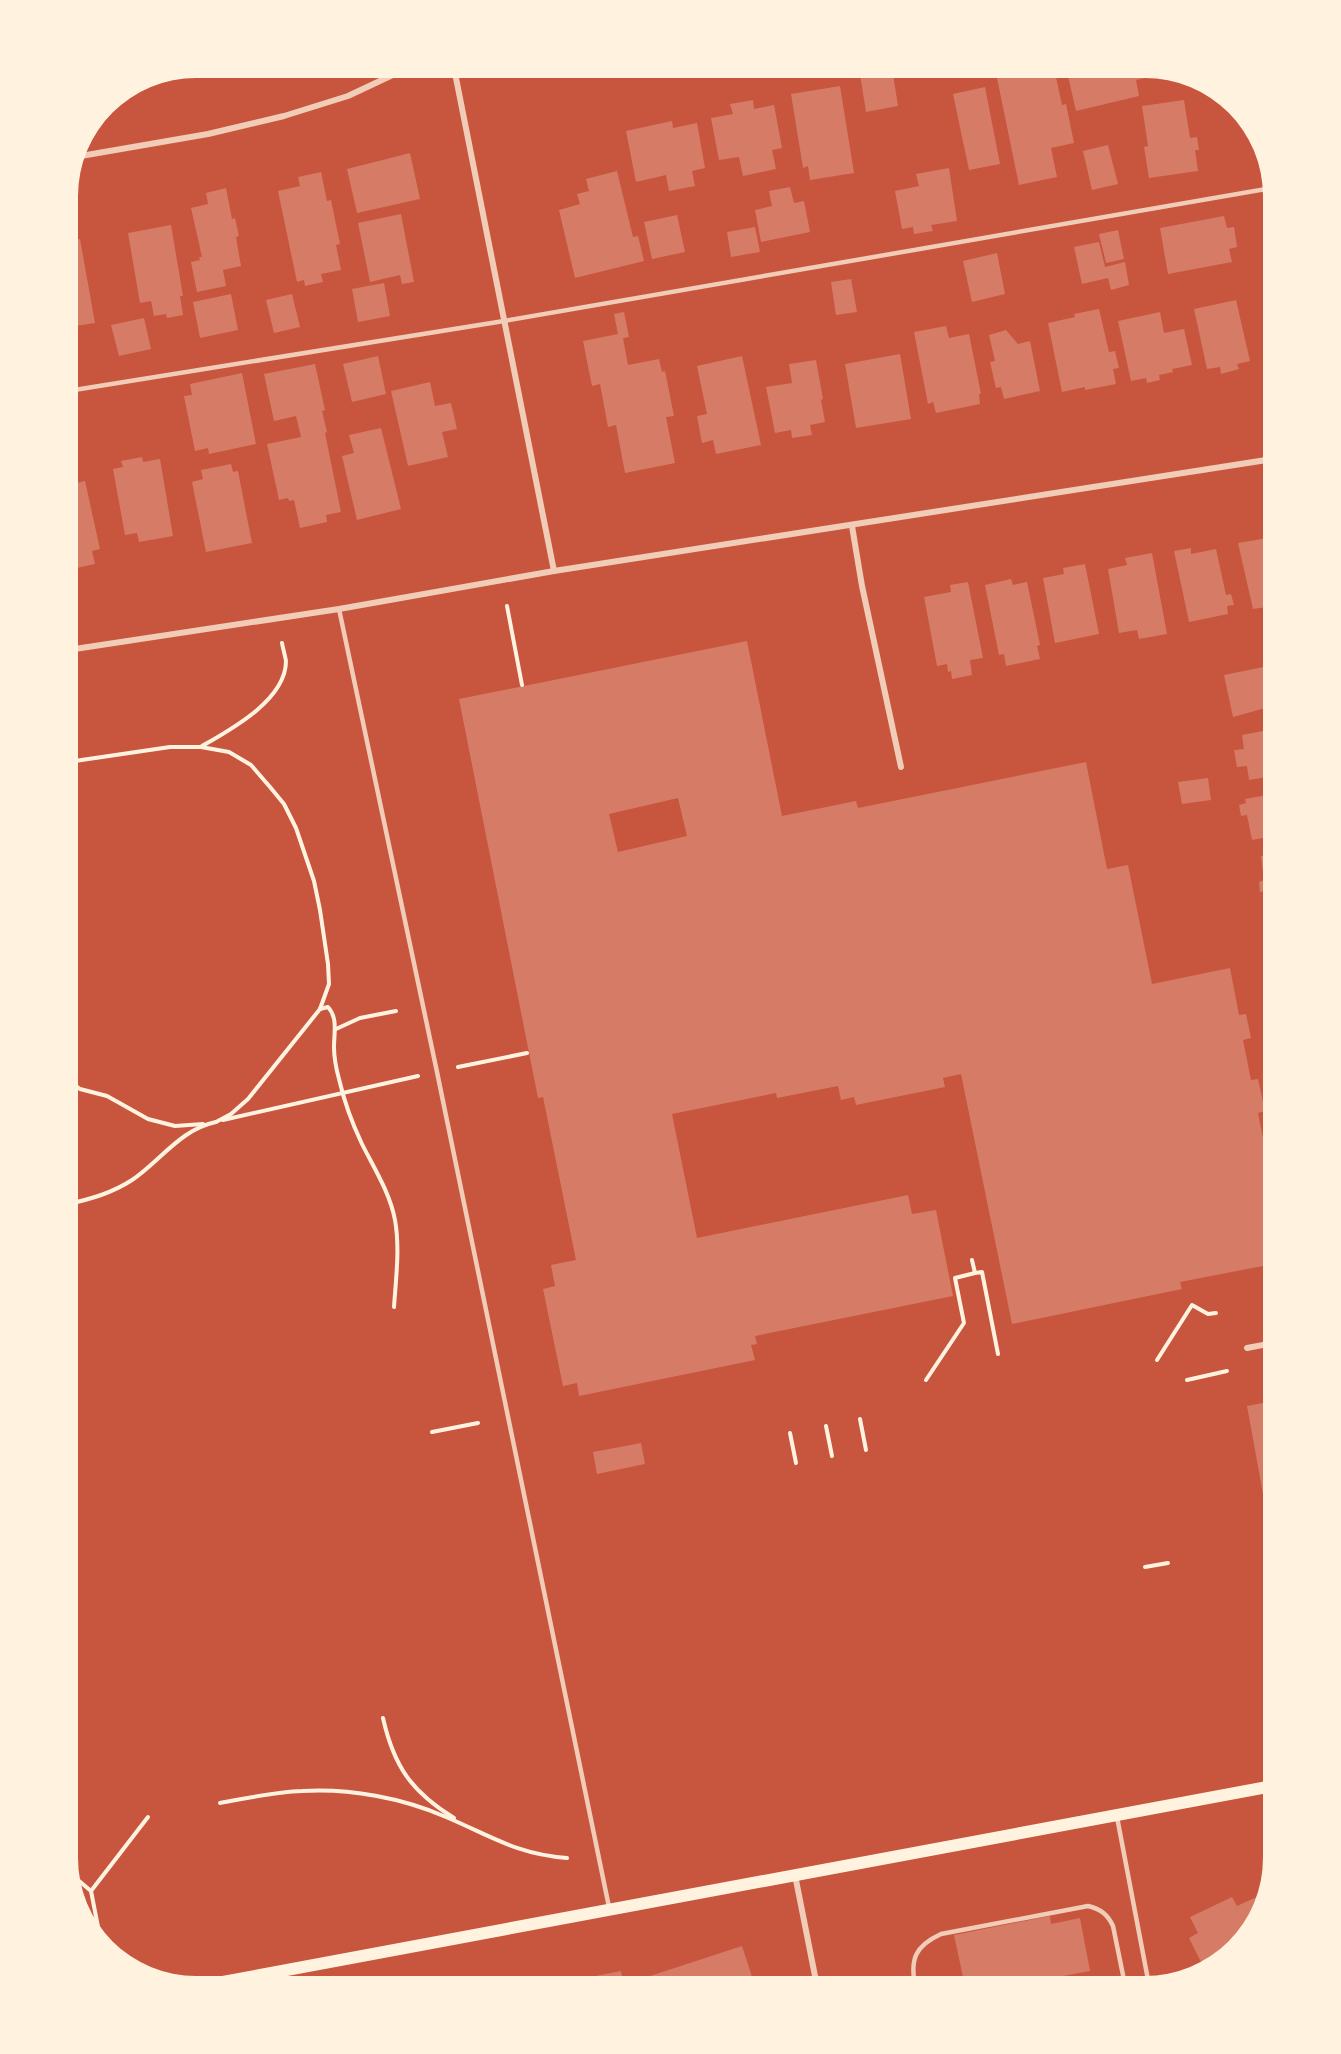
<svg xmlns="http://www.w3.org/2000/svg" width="1341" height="2054" viewBox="0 0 1341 2054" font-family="'Archivo Narrow',sans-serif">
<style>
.building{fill:#d67c66;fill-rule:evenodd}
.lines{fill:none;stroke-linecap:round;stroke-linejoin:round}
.path{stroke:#fff3e0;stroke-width:4}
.service{stroke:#f1ccb7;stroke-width:4.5}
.minor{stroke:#f1ccb7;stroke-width:6}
.secondary{stroke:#fff3e0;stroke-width:12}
</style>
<rect width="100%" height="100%" fill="#c8553d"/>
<g class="building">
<path d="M 859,68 L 892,68 L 898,106 L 866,112 Z"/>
<path d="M 1045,68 L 1054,68 L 1062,105 L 1066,104 L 1074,143 L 1051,148 L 1057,177 L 1019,185 L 997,78 Z"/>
<path d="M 1104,68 L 1153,68 L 1168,73 L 1136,80 L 1139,96 L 1076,111 L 1068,76 Z"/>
<path d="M 840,86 L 854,173 L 810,180 L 808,166 L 803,168 L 791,94 Z"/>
<path d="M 985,87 L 1000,164 L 969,170 L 953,94 Z"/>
<path d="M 753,100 L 754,109 L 774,105 L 782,148 L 772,150 L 776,169 L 743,176 L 739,157 L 719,160 L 711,118 L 733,114 L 730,104 Z"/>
<path d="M 1184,100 L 1190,138 L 1197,137 L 1199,150 L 1195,150 L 1198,171 L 1149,178 L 1144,147 L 1148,146 L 1142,106 Z"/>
<path d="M 672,121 L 673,128 L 697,123 L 705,168 L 692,171 L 695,186 L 669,191 L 666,175 L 636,182 L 626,131 Z"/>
<path d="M 1108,145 L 1118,184 L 1092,190 L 1083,151 Z"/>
<path d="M 410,153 L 420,199 L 357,213 L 347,169 Z"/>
<path d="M 949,168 L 957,221 L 931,225 L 933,231 L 914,234 L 913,227 L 902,229 L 895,191 L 919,186 L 916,174 Z"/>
<path d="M 617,171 L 633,237 L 638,236 L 644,261 L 575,278 L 559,210 L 580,204 L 577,194 L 589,191 L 586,179 Z"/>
<path d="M 321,172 L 327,201 L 331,200 L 340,244 L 336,245 L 341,270 L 321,274 L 323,282 L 305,286 L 304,280 L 297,282 L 278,191 L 300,186 L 298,177 Z"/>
<path d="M 790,187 L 794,203 L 804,201 L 810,232 L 761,242 L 755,210 L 772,206 L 769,191 Z"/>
<path d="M 226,188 L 232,219 L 235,218 L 239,236 L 236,237 L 241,266 L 223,270 L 226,286 L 197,292 L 191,262 L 200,260 L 199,257 L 202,257 L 191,208 L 208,204 L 206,193 Z"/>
<path d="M 401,214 L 414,282 L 402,284 L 400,275 L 370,282 L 358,223 Z"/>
<path d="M 677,215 L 685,252 L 652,259 L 644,222 Z"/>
<path d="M 1224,216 L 1227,228 L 1234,227 L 1237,247 L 1229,249 L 1232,262 L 1168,274 L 1160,228 Z"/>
<path d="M 171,225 L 183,296 L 180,296 L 183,315 L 167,318 L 166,314 L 154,316 L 151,301 L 140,303 L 128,233 Z"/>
<path d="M 755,227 L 760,252 L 731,257 L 727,232 Z"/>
<path d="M 1118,230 L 1124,259 L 1106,263 L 1099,234 Z"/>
<path d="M 80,239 L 95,323 L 68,327 L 68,241 Z"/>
<path d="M 1099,242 L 1105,267 L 1125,262 L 1129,285 L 1111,290 L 1108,278 L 1082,284 L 1074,247 Z"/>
<path d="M 997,253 L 1005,294 L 972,302 L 963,261 Z"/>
<path d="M 851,279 L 857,312 L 836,315 L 831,282 Z"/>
<path d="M 384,283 L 390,316 L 358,322 L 352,289 Z"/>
<path d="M 231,294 L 238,330 L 200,338 L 193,302 Z"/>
<path d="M 292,294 L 300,327 L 274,333 L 266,300 Z"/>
<path d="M 1236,300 L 1250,361 L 1237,364 L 1239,369 L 1221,374 L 1220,367 L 1207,369 L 1194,309 Z"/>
<path d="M 1099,309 L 1109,352 L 1115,351 L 1119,368 L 1113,369 L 1116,384 L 1085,390 L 1085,387 L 1062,392 L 1048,323 L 1075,317 L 1074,314 Z"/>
<path d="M 624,312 L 629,337 L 623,338 L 628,365 L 659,359 L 662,372 L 665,371 L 674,416 L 666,417 L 675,463 L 625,473 L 616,425 L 608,427 L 600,384 L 592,386 L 583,341 L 618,334 L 614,314 Z"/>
<path d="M 1160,312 L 1164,333 L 1184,329 L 1192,365 L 1172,369 L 1173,372 L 1159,375 L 1160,380 L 1147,383 L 1146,378 L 1131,381 L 1118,321 Z"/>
<path d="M 144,318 L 151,349 L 119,356 L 111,325 Z"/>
<path d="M 946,326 L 949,338 L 969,334 L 981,394 L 979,394 L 980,404 L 936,413 L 933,402 L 928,404 L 914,332 Z"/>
<path d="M 1006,330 L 1018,344 L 1030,341 L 1040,391 L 1004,399 L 1001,387 L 996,388 L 990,362 L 995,361 L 989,335 Z"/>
<path d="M 900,354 L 911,419 L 856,428 L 845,364 Z"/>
<path d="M 378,356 L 386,394 L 352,402 L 343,364 Z"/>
<path d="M 742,356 L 761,445 L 716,454 L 713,440 L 702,443 L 697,416 L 707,414 L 697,366 Z"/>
<path d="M 816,360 L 823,399 L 821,400 L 825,422 L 810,425 L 812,435 L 792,438 L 791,430 L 775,433 L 766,387 L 792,383 L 789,364 Z"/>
<path d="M 315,364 L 325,410 L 322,411 L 327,432 L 325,433 L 341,512 L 326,515 L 327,522 L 300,528 L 294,500 L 289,501 L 288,498 L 279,500 L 267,444 L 301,437 L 296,416 L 274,421 L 264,374 Z"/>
<path d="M 242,373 L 256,444 L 209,454 L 208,448 L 195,451 L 184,396 L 192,395 L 190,384 Z"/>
<path d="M 430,382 L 435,406 L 451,403 L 457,429 L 442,432 L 448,457 L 408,466 L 391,391 Z"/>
<path d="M 381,428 L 401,509 L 357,520 L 342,456 L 354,453 L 349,435 Z"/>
<path d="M 142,457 L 143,462 L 160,459 L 173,536 L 139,542 L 137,533 L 125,535 L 113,469 L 123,467 L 121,461 Z"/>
<path d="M 231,464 L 233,472 L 238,471 L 252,543 L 206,552 L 192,482 L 203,479 L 201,470 Z"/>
<path d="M 85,481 L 100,549 L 92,551 L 95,564 L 68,570 L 68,485 Z"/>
<path d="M 1273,537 L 1273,606 L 1253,609 L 1238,543 Z"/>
<path d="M 1191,548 L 1191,554 L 1216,549 L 1226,595 L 1231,594 L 1234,605 L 1227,606 L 1228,614 L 1189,622 L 1174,551 Z"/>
<path d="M 1152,553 L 1167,634 L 1139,639 L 1137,630 L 1119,633 L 1108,569 L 1127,565 L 1125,558 Z"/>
<path d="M 1085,564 L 1099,634 L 1055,643 L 1043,578 L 1064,574 L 1063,568 Z"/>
<path d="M 1011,579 L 1013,585 L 1027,582 L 1040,645 L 1037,646 L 1040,659 L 1006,666 L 1004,654 L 999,655 L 985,585 Z"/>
<path d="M 968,582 L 983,658 L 970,660 L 972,675 L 952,679 L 951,671 L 948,672 L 947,664 L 937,666 L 924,597 L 951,592 L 950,585 Z"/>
<path d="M 747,641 L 782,816 L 856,801 L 858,808 L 1086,762 L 1107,869 L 1128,865 L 1152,984 L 1230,968 L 1239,1015 L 1246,1014 L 1251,1038 L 1243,1040 L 1251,1080 L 1258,1079 L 1265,1111 L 1258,1113 L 1266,1153 L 1273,1152 L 1273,1177 L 1271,1177 L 1273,1188 L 1273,1264 L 1180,1282 L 1182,1289 L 1012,1324 L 961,1074 L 943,1078 L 945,1087 L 856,1105 L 854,1097 L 841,1100 L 838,1086 L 777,1098 L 776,1093 L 672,1114 L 697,1238 L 908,1195 L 912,1214 L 936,1210 L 953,1296 L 755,1336 L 757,1344 L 751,1345 L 755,1360 L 579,1396 L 577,1383 L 563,1386 L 543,1289 L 555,1286 L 551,1265 L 576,1260 L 543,1097 L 538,1098 L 459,699 ZM 678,798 L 687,836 L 618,852 L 609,814 Z"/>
<path d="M 1273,665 L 1273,706 L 1233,717 L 1224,675 Z"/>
<path d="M 1273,729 L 1273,776 L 1249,780 L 1247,766 L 1237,767 L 1234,750 L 1244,749 L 1242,735 Z"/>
<path d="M 1208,778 L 1211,800 L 1182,804 L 1178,782 Z"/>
<path d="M 1273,794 L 1273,836 L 1252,840 L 1247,815 L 1241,816 L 1239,805 L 1246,803 L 1245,799 Z"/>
<path d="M 1273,854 L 1273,889 L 1260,892 L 1259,882 L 1264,880 L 1261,856 Z"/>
<path d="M 1273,1401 L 1273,1492 L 1263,1494 L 1247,1406 Z"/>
<path d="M 641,1443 L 645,1464 L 597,1474 L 593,1452 Z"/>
<path d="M 1263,1894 L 1252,1929 L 1205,1970 L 1189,1938 L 1198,1933 L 1190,1917 L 1232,1897 L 1237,1906 Z"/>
<path d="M 1050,1916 L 1051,1924 L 1080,1918 L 1090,1971 L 1010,1986 L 965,1986 L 954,1935 Z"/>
<path d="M 742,1946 L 755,1986 L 545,1986 L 621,1971 L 623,1982 L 647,1977 Z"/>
</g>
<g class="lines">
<g class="path">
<path d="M 507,606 L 522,685"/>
<path d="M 202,746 C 230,730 286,700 286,661 C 285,655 283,649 282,643"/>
<path d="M 68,762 L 170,747 L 201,747 L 229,752 L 251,765 L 270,787 L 284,804 L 296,828 L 314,881 L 320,910 L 328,964 L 329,984 L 320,1009 L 248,1099 L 231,1114 L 216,1122"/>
<path d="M 320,1009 L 328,1007 C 338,1018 334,1033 334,1047 C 334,1057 336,1068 339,1079 C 344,1101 352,1123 362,1144 C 374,1168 390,1193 395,1220 C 400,1248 396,1278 394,1307"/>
<path d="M 336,1029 L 360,1018 L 396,1011"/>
<path d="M 458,1067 L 527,1053"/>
<path d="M 68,1080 L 80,1089 L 107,1096 L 148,1119 L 175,1126 L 203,1124"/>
<path d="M 223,1120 L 418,1076"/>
<path d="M 68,1204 C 91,1199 112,1193 132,1180 C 160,1161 181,1129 216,1122"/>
<path d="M 972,1260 L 975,1273 L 982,1272 L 998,1354"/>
<path d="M 1157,1360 L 1192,1305 L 1208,1314 L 1216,1313"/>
<path d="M 926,1380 L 964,1323 L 955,1278 L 975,1273"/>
<path d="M 1187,1380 L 1227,1371"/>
<path d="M 860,1419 L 866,1450"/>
<path d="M 826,1426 L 832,1456"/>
<path d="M 432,1432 L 478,1423"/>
<path d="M 790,1433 L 796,1463"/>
<path d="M 1145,1567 L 1168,1563"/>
<path d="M 383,1718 C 394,1767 412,1792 454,1818"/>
<path d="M 220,1803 C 247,1798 275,1792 302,1791 C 349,1788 403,1798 446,1817 C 491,1836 516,1854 567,1858"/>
<path d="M 72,1875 L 91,1891 L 100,1937"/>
<path d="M 91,1891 L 148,1817"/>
</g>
<g class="service">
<path d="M 386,68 L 399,72"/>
<path d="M 68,391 L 504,321 L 1272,188"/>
<path d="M 339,609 L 437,1072 L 609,1907"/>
<path d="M 1117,1817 L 1149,1985"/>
<path d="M 915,1986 C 910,1959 915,1946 941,1934 L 1088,1906 C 1101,1909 1108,1915 1113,1926 L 1124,1980 L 1121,1986"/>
</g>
<g class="minor">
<path d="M 454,68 L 554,571"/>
<path d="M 75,157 L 208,134 L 284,116 L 348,96 L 399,72 L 414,68"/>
<path d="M 852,526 L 862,586 L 901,767"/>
<path d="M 68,650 L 339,609 L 554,571 L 1273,459"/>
<path d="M 1247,1348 L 1273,1343"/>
<path d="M 795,1875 L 817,1986"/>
</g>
<path class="secondary" d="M 201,1986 L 1273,1786"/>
</g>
<path d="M0 0H1341V2054H0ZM196 78H1145A118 118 0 0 1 1263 196V1858A118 118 0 0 1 1145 1976H196A118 118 0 0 1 78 1858V196A118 118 0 0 1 196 78Z" fill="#fff3e0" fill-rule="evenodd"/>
</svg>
